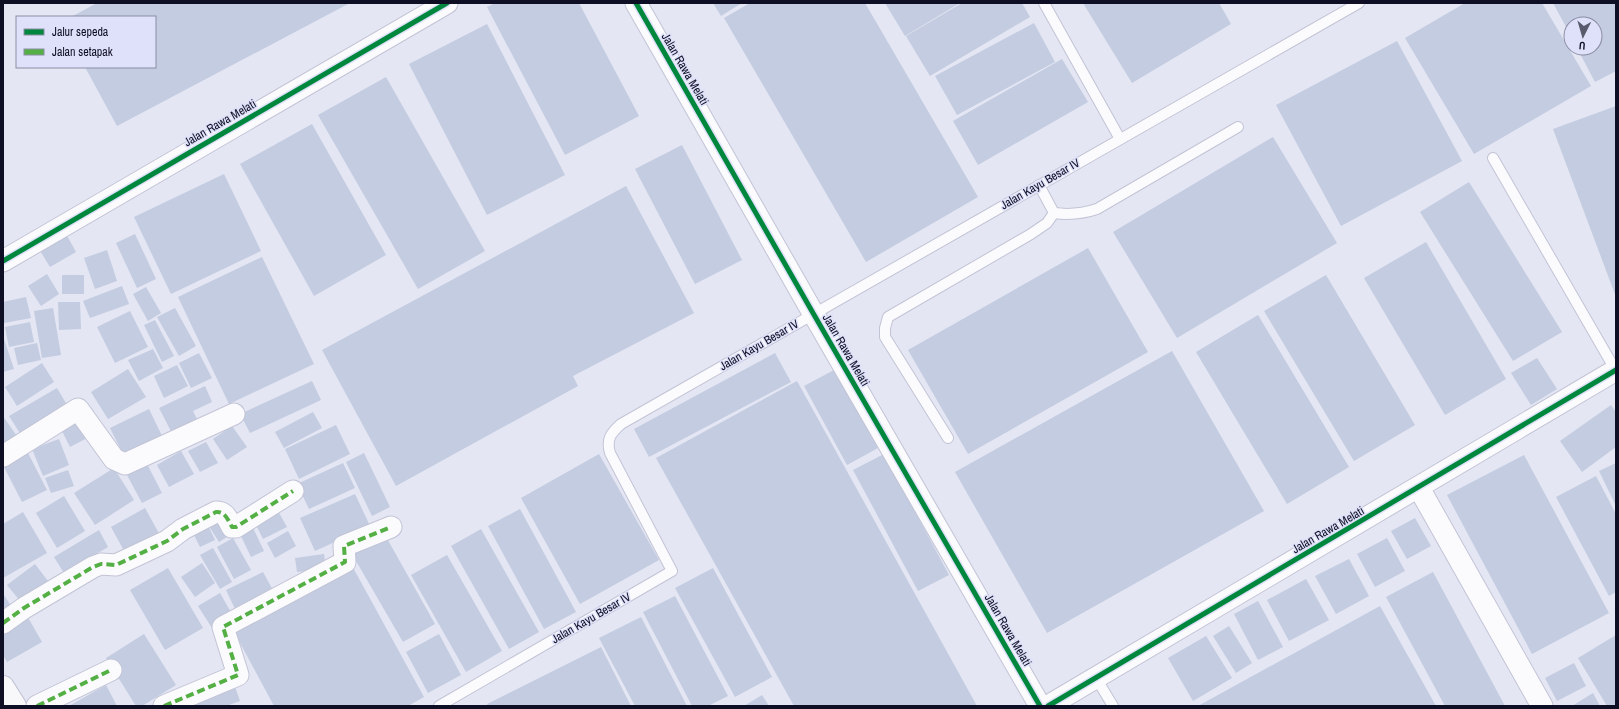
<svg xmlns="http://www.w3.org/2000/svg" width="1619" height="709" viewBox="0 0 1619 709" font-family="'Archivo Narrow',sans-serif">
<style>
.building{fill:#c3cce0}
.lines{fill:none;stroke-linecap:round;stroke-linejoin:round}
.lane-casing{stroke:#c2c4d6;stroke-width:12}
.street-casing{stroke:#c2c4d6;stroke-width:23}
.secondary-casing{stroke:#c2c4d6;stroke-width:24}
.lane{stroke:#fbfbfd;stroke-width:10}
.street{stroke:#fbfbfd;stroke-width:21}
.secondary{stroke:#f8f7fa;stroke-width:22}
.quiet{stroke:#54b045;stroke-width:4;stroke-dasharray:8 4;stroke-linecap:butt}
.cycleway-casing{stroke:#dee1f9;stroke-width:8}
.cycleway{stroke:#00873e;stroke-width:5}
.labels{text-anchor:middle;dominant-baseline:central;stroke-width:3;stroke-linejoin:round;paint-order:stroke}
.street-label{font-size:12px;fill:#0e0f24;stroke:#dee1f9}
</style>
<rect width="100%" height="100%" fill="#e4e6f3"/>
<g class="building">
<path d="M 97,3 L 348,3 L 348,4 L 117,126 L 85,67 L 155,67 L 155,17 L 71,17 Z"/>
<path d="M 495,3 L 579,3 L 639,116 L 565,155 L 487,7 Z"/>
<path d="M 713,3 L 742,3 L 721,16 Z"/>
<path d="M 750,3 L 865,3 L 978,197 L 866,262 L 724,18 Z"/>
<path d="M 885,3 L 960,3 L 905,36 Z"/>
<path d="M 962,3 L 1022,3 L 1030,17 L 930,76 L 906,36 Z"/>
<path d="M 1083,3 L 1219,3 L 1231,24 L 1132,83 Z"/>
<path d="M 1465,3 L 1542,3 L 1591,86 L 1474,154 L 1405,38 Z"/>
<path d="M 1553,3 L 1616,3 L 1616,71 L 1595,82 L 1577,48 L 1595,48 L 1595,24 L 1571,24 L 1571,36 Z"/>
<path d="M 1034,23 L 1055,62 L 957,115 L 935,76 Z"/>
<path d="M 487,24 L 565,175 L 487,215 L 409,64 Z"/>
<path d="M 1397,41 L 1462,161 L 1341,226 L 1276,105 Z"/>
<path d="M 1062,59 L 1088,102 L 978,165 L 953,121 Z"/>
<path d="M 386,77 L 485,251 L 418,289 L 318,115 Z"/>
<path d="M 1616,106 L 1616,297 L 1553,129 Z"/>
<path d="M 312,124 L 386,255 L 314,296 L 240,164 Z"/>
<path d="M 1273,137 L 1337,243 L 1177,338 L 1113,232 Z"/>
<path d="M 682,145 L 742,260 L 695,284 L 635,169 Z"/>
<path d="M 224,174 L 261,251 L 171,294 L 134,217 Z"/>
<path d="M 1469,182 L 1562,332 L 1513,361 L 1420,212 Z"/>
<path d="M 626,186 L 694,313 L 573,376 L 578,386 L 396,486 L 322,350 Z"/>
<path d="M 66,234 L 76,252 L 50,267 L 39,249 Z"/>
<path d="M 135,234 L 156,279 L 137,288 L 116,243 Z"/>
<path d="M 1426,242 L 1506,379 L 1445,415 L 1364,278 Z"/>
<path d="M 1088,248 L 1148,352 L 968,454 L 908,350 Z"/>
<path d="M 107,250 L 117,281 L 95,289 L 84,258 Z"/>
<path d="M 262,257 L 314,364 L 229,404 L 178,297 Z"/>
<path d="M 47,274 L 59,294 L 41,306 L 28,286 Z"/>
<rect x="62" y="275" width="22" height="19"/>
<path d="M 1326,275 L 1415,425 L 1354,461 L 1264,311 Z"/>
<path d="M 122,286 L 129,304 L 90,318 L 83,301 Z"/>
<path d="M 146,287 L 161,313 L 148,321 L 133,294 Z"/>
<path d="M 26,297 L 31,318 L 4,323 L 3,302 Z"/>
<path d="M 58,302 L 80,302 L 81,329 L 59,330 Z"/>
<path d="M 53,308 L 61,355 L 42,358 L 34,311 Z"/>
<path d="M 175,308 L 196,346 L 179,356 L 157,317 Z"/>
<path d="M 130,311 L 148,347 L 115,363 L 97,327 Z"/>
<path d="M 1258,315 L 1349,467 L 1287,504 L 1196,352 Z"/>
<path d="M 155,320 L 174,356 L 162,362 L 144,325 Z"/>
<path d="M 30,322 L 34,342 L 9,347 L 5,327 Z"/>
<path d="M 3,336 L 14,369 L 3,372 Z"/>
<path d="M 37,343 L 41,360 L 18,365 L 14,348 Z"/>
<path d="M 153,349 L 163,368 L 139,381 L 128,360 Z"/>
<path d="M 1172,351 L 1264,511 L 1047,633 L 955,472 Z"/>
<path d="M 199,353 L 212,378 L 191,388 L 179,363 Z"/>
<path d="M 775,353 L 791,382 L 649,457 L 634,429 Z"/>
<path d="M 1537,358 L 1557,389 L 1531,405 L 1511,373 Z"/>
<path d="M 42,363 L 54,382 L 17,406 L 5,387 Z"/>
<path d="M 177,365 L 188,386 L 164,398 L 154,376 Z"/>
<path d="M 128,369 L 146,397 L 108,419 L 91,392 Z"/>
<path d="M 834,370 L 878,448 L 847,465 L 804,386 Z"/>
<path d="M 312,381 L 321,400 L 250,433 L 240,414 Z"/>
<path d="M 797,381 L 920,603 L 977,706 L 794,706 L 656,458 Z"/>
<path d="M 205,386 L 212,402 L 193,411 L 201,427 L 175,439 L 159,408 Z"/>
<path d="M 57,388 L 70,410 L 23,438 L 9,416 Z"/>
<path d="M 1611,405 L 1616,412 L 1616,447 L 1582,472 L 1560,441 Z"/>
<path d="M 149,409 L 165,442 L 126,460 L 110,428 Z"/>
<path d="M 313,412 L 322,428 L 284,448 L 275,432 Z"/>
<path d="M 3,416 L 21,442 L 8,450 L 3,442 Z"/>
<path d="M 80,417 L 91,436 L 70,447 L 60,427 Z"/>
<path d="M 336,425 L 350,454 L 299,479 L 285,449 Z"/>
<path d="M 232,426 L 247,447 L 227,460 L 213,439 Z"/>
<path d="M 59,439 L 69,465 L 43,476 L 32,449 Z"/>
<path d="M 206,442 L 218,463 L 200,472 L 188,451 Z"/>
<path d="M 181,451 L 194,474 L 169,487 L 157,465 Z"/>
<path d="M 28,453 L 47,490 L 22,502 L 3,465 Z"/>
<path d="M 364,453 L 390,507 L 372,516 L 346,462 Z"/>
<path d="M 599,454 L 659,560 L 580,604 L 521,498 Z"/>
<path d="M 884,454 L 949,575 L 918,591 L 853,470 Z"/>
<path d="M 1524,455 L 1609,613 L 1532,654 L 1447,495 Z"/>
<path d="M 343,463 L 355,488 L 309,509 L 297,484 Z"/>
<path d="M 1616,463 L 1616,506 L 1599,471 Z"/>
<path d="M 147,464 L 162,493 L 142,503 L 127,475 Z"/>
<path d="M 114,468 L 134,500 L 95,525 L 74,493 Z"/>
<path d="M 68,470 L 74,486 L 51,493 L 45,478 Z"/>
<path d="M 1596,476 L 1616,514 L 1616,592 L 1609,596 L 1556,497 Z"/>
<path d="M 355,494 L 370,526 L 315,551 L 300,518 Z"/>
<path d="M 64,496 L 85,531 L 57,548 L 36,513 Z"/>
<path d="M 145,508 L 162,539 L 128,558 L 111,527 Z"/>
<path d="M 520,509 L 576,612 L 544,629 L 488,526 Z"/>
<path d="M 278,511 L 287,527 L 263,539 L 255,523 Z"/>
<path d="M 23,512 L 47,553 L 3,578 L 3,524 Z"/>
<path d="M 219,517 L 230,535 L 219,542 L 207,523 Z"/>
<path d="M 1415,518 L 1431,546 L 1407,559 L 1391,531 Z"/>
<path d="M 206,521 L 215,540 L 200,547 L 191,529 Z"/>
<path d="M 253,528 L 264,551 L 251,557 L 240,534 Z"/>
<path d="M 481,529 L 539,632 L 509,649 L 451,546 Z"/>
<path d="M 99,530 L 108,547 L 64,573 L 54,557 Z"/>
<path d="M 288,531 L 296,546 L 275,558 L 267,543 Z"/>
<path d="M 385,535 L 435,624 L 403,642 L 352,554 Z"/>
<path d="M 233,538 L 251,570 L 234,579 L 217,547 Z"/>
<path d="M 1387,538 L 1405,571 L 1375,587 L 1357,554 Z"/>
<path d="M 213,548 L 232,582 L 220,589 L 200,555 Z"/>
<path d="M 324,554 L 326,569 L 297,572 L 295,558 Z"/>
<path d="M 447,555 L 502,651 L 466,672 L 411,575 Z"/>
<path d="M 1349,559 L 1369,596 L 1336,614 L 1315,576 Z"/>
<path d="M 202,563 L 215,583 L 195,597 L 181,577 Z"/>
<path d="M 35,564 L 48,581 L 21,602 L 7,585 Z"/>
<path d="M 351,564 L 424,697 L 408,706 L 274,706 L 232,628 Z"/>
<path d="M 168,568 L 203,628 L 165,650 L 130,590 Z"/>
<path d="M 713,568 L 772,677 L 735,697 L 675,588 Z"/>
<path d="M 263,572 L 274,592 L 236,611 L 226,590 Z"/>
<path d="M 1433,572 L 1505,706 L 1445,706 L 1386,597 Z"/>
<path d="M 1306,579 L 1329,620 L 1289,641 L 1267,600 Z"/>
<path d="M 220,593 L 233,616 L 212,628 L 198,606 Z"/>
<path d="M 4,595 L 15,612 L 3,620 L 3,596 Z"/>
<path d="M 675,596 L 728,696 L 708,706 L 692,706 L 643,612 Z"/>
<path d="M 1258,601 L 1283,647 L 1258,660 L 1234,614 Z"/>
<path d="M 1380,606 L 1436,706 L 1198,706 L 1247,679 Z"/>
<path d="M 26,614 L 42,642 L 7,662 L 3,655 L 3,627 Z"/>
<path d="M 641,617 L 687,706 L 635,706 L 599,638 Z"/>
<path d="M 1229,626 L 1252,663 L 1236,673 L 1213,636 Z"/>
<path d="M 144,634 L 176,685 L 142,706 L 136,706 L 106,658 Z"/>
<path d="M 439,634 L 461,675 L 428,693 L 406,652 Z"/>
<path d="M 1616,635 L 1616,706 L 1607,706 L 1578,658 Z"/>
<path d="M 1206,636 L 1232,678 L 1193,701 L 1168,658 Z"/>
<path d="M 601,647 L 631,706 L 488,706 L 487,704 Z"/>
<path d="M 1574,663 L 1586,686 L 1557,701 L 1545,678 Z"/>
<path d="M 233,681 L 240,701 L 226,706 L 195,706 L 191,695 Z"/>
<path d="M 106,685 L 117,706 L 69,706 Z"/>
<path d="M 1593,693 L 1600,706 L 1572,706 Z"/>
<path d="M 762,695 L 769,706 L 744,706 Z"/>
</g>
<g class="lines">
<g class="lane-casing">
<g id="lane">
<path d="M 1044,3 L 1120,139"/>
<path d="M 1493,158 L 1616,371"/>
<path d="M 1054,213 C 1069,215 1082,214 1097,209 L 1238,127"/>
<path d="M 948,438 L 885,337 L 885,328 L 888,317 L 1031,234 L 1047,223 L 1054,213 L 1039,185"/>
<path d="M 1096,678 L 1113,706"/>
<path d="M 439,706 L 672,571 L 610,453 C 606,439 611,433 621,424 L 1359,3"/>
</g>
</g>
<g class="street-casing">
<g id="street">
<path d="M 636,3 L 813,313 L 1040,706"/>
<path d="M 3,261 L 447,3"/>
<path d="M 3,456 L 78,409 L 114,459 L 125,464 L 234,414"/>
<path d="M 1419,488 L 1542,706"/>
<path d="M 3,623 L 24,608 L 93,567 L 101,564 L 116,565 L 167,541 L 183,529 L 216,512 C 225,511 228,520 232,527 L 236,527 L 293,491"/>
<path d="M 37,706 L 111,670"/>
<path d="M 164,706 L 238,675 L 223,627 L 345,562 L 344,546 L 391,527"/>
<path d="M 1048,706 L 1616,370"/>
</g>
</g>
<g class="secondary-casing">
<path id="secondary" d="M 3,687 L 15,706"/>
</g>
<use href="#lane" class="lane"/>
<use href="#street" class="street"/>
<use href="#secondary" class="secondary"/>
<g class="quiet">
<path d="M 3,623 L 24,608 L 93,567 L 101,564 L 116,565 L 167,541 L 183,529 L 216,512 C 225,511 228,520 232,527 L 236,527 L 293,491"/>
<path d="M 37,706 L 111,670"/>
<path d="M 164,706 L 238,675 L 223,627 L 345,562 L 344,546 L 391,527"/>
</g>
<g class="cycleway-casing">
<g id="cycleway">
<path d="M 636,3 L 813,313 L 1040,706"/>
<path d="M 3,261 L 447,3"/>
<path d="M 1048,706 L 1616,370"/>
</g>
</g>
<use href="#cycleway" class="cycleway"/>
</g>
<g class="labels">
<g class="street-label">
<text transform="translate(685 69) rotate(60)">Jalan Rawa Melati</text>
<text transform="translate(220 123) rotate(-30)">Jalan Rawa Melati</text>
<text transform="translate(1040 184) rotate(-30)">Jalan Kayu Besar IV</text>
<text transform="translate(759 345) rotate(-30)">Jalan Kayu Besar IV</text>
<text transform="translate(846 350) rotate(60)">Jalan Rawa Melati</text>
<text transform="translate(1328 530) rotate(-30)">Jalan Rawa Melati</text>
<text transform="translate(591 618) rotate(-30)">Jalan Kayu Besar IV</text>
<text transform="translate(1008 630) rotate(60)">Jalan Rawa Melati</text>
</g>
</g>
<rect width="1619" height="709" fill="none" stroke="#0e0f24" stroke-width="8"/>
<rect x="16" y="16" width="140" height="52" fill="#dee1f9" stroke="#8b8da4"/>
<rect x="24" y="29" width="20" height="6" fill="#00873e" stroke="#8b8da4"/>
<text x="52" y="36" font-size="12" fill="#0e0f24">Jalur sepeda</text>
<rect x="24" y="49" width="20" height="6" fill="#54b045" stroke="#8b8da4"/>
<text x="52" y="56" font-size="12" fill="#0e0f24">Jalan setapak</text>
<g transform="translate(1583 36) rotate(185)"><circle r="19" fill="#dee1f9" stroke="#8b8da4"/>
<path d="M0-3L7 15L0 10L-7 15Z" fill="#595a6c"/>
<text y="-6" font-size="11" font-weight="bold" text-anchor="middle" fill="#0e0f24">U</text>
</g>
</svg>
